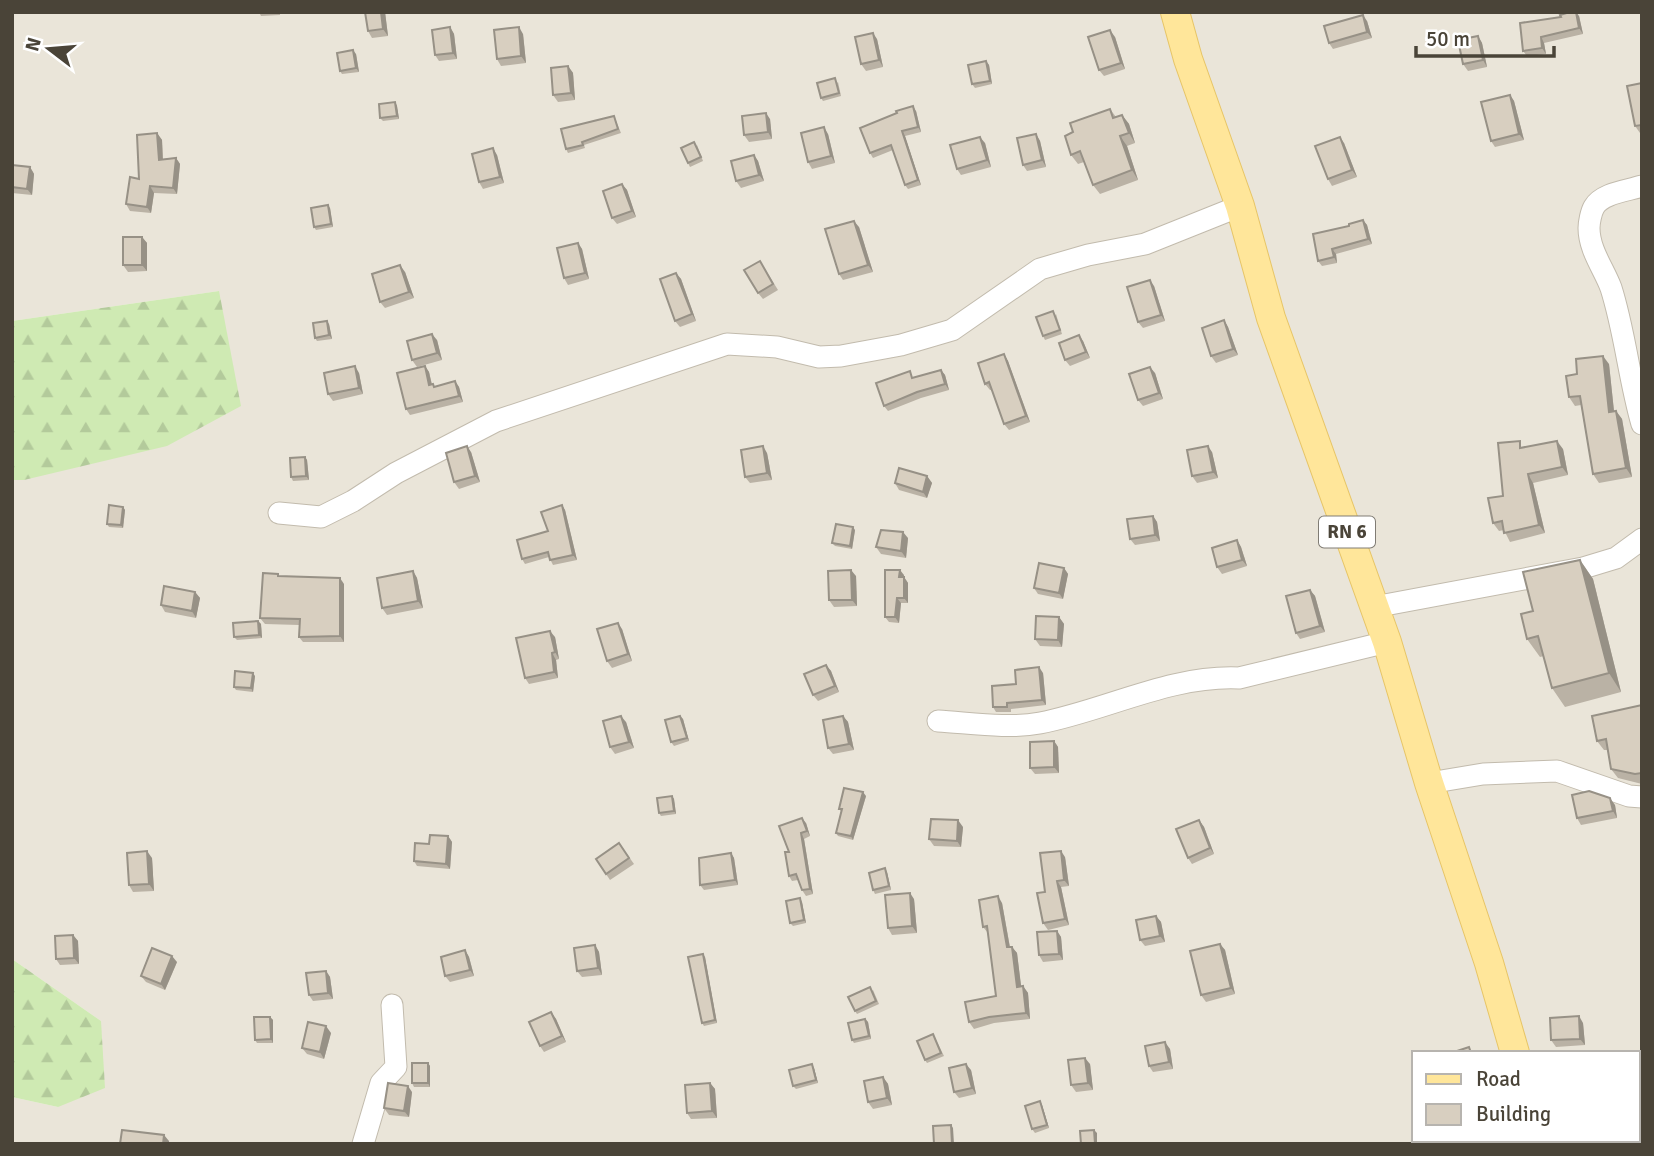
<svg xmlns="http://www.w3.org/2000/svg" width="1654" height="1156" viewBox="0 0 1654 1156" font-family="Signika,sans-serif">
<style>
.residential{fill:#eae5d9;fill-rule:evenodd}
.forest{fill:url(#forest-firs)}
.lines{fill:none;stroke-linecap:round;stroke-linejoin:round}
.minor-casing{stroke:#c2bbad;stroke-width:23}
.major-casing{stroke:#e7c567;stroke-width:30}
.minor{stroke:#fff;stroke-width:21}
.major{stroke:#ffe69a;stroke-width:28}
.wall{fill:#bab2a5}
.shaded-wall{fill:#979186}
.building{fill:#d8cfc0;stroke:#979186;stroke-width:2}
.labels{text-anchor:middle;dominant-baseline:central;stroke-width:5;stroke-linejoin:round;paint-order:stroke}
.shield{fill:#fff;stroke:#807c74;stroke-width:2}
.shield-label{font-size:19px;font-weight:bold;fill:#4a4438}
</style>
<defs>
<pattern id="forest-firs" width="22" height="20" patternUnits="userSpaceOnUse" patternTransform="scale(1.75)"><rect width="22" height="20" fill="#cfeab3"/><path d="M5 1l3.5 6h-7zM16 11l3.5 6h-7z" fill="#b3ca9b"/></pattern>
</defs>
<rect width="100%" height="100%" fill="#f6f3eb"/>
<path class="residential" d="M 12,12 L 1642,12 L 1642,1144 L 12,1144 L 12,1097 L 58,1107 L 101,1021 L 12,959 L 12,480 L 24,480 L 219,291 L 12,321 ZM 1414,1053 L 1638,1053 L 1638,1140 L 1414,1140 Z"/>
<g class="forest">
<path d="M 219,291 L 241,406 L 167,446 L 24,480 L 12,480 L 12,321 Z"/>
<path d="M 12,959 L 101,1021 L 105,1088 L 58,1107 L 12,1097 Z"/>
</g>
<g class="lines">
<g class="minor-casing">
<g id="minor">
<path d="M 1642,186 C 1627,191 1602,193 1594,207 C 1591,212 1589,223 1589,228 C 1589,250 1604,269 1611,288 C 1625,332 1629,379 1642,424"/>
<path d="M 279,513 L 321,517 L 353,501 L 396,473 L 496,421 L 727,344 L 777,347 L 819,357 L 841,356 L 901,345 L 952,330 L 1040,269 L 1088,255 L 1145,244 L 1240,206"/>
<path d="M 1374,607 L 1583,568 L 1616,558 L 1642,539"/>
<path d="M 938,721 C 971,723 1008,729 1040,723 C 1107,710 1170,675 1239,678 L 1387,642"/>
<path d="M 1429,783 L 1483,774 L 1557,771 L 1629,796 L 1642,797"/>
<path d="M 363,1144 L 381,1083 L 396,1067 L 392,1005"/>
</g>
</g>
<g class="major-casing">
<g id="major">
<path d="M 1175,12 L 1188,59 L 1240,206 L 1271,318 L 1387,642 L 1429,783 L 1489,963 L 1515,1053"/>
<path d="M 1542,1140 L 1544,1144"/>
</g>
</g>
<use href="#minor" class="minor"/>
<use href="#major" class="major"/>
</g>
<g class="wall">
<path d="M 259,12 L 280,12 L 280,15 L 261,16 Z"/>
<path d="M 365,12 L 385,12 L 388,36 L 372,38 L 368,31 Z"/>
<path d="M 1579,16 L 1583,34 L 1544,43 L 1546,54 L 1527,56 L 1523,51 L 1520,23 Z"/>
<path d="M 1367,21 L 1372,38 L 1333,49 L 1329,43 Z"/>
<path d="M 450,27 L 454,34 L 457,59 L 439,61 L 435,55 Z"/>
<path d="M 523,34 L 526,63 L 501,66 L 497,59 Z"/>
<path d="M 1478,36 L 1482,43 L 1487,67 L 1468,71 L 1463,64 Z"/>
<path d="M 1115,37 L 1125,69 L 1104,76 L 1099,70 Z"/>
<path d="M 877,39 L 883,67 L 866,71 L 861,64 Z"/>
<path d="M 356,54 L 359,72 L 342,74 L 340,71 Z"/>
<path d="M 986,61 L 989,65 L 992,84 L 975,88 L 972,84 Z"/>
<path d="M 568,66 L 573,73 L 575,100 L 558,102 L 553,95 Z"/>
<path d="M 838,82 L 841,96 L 823,101 L 821,98 Z"/>
<path d="M 1642,83 L 1642,133 L 1640,133 L 1635,126 Z"/>
<path d="M 1510,95 L 1514,101 L 1524,140 L 1495,147 L 1491,141 Z"/>
<path d="M 395,102 L 397,106 L 399,119 L 383,121 L 380,118 Z"/>
<path d="M 1110,109 L 1116,117 L 1122,115 L 1129,124 L 1135,143 L 1127,146 L 1138,180 L 1100,194 L 1093,185 L 1084,162 L 1078,164 L 1071,155 L 1073,132 Z"/>
<path d="M 916,111 L 921,132 L 905,136 L 921,185 L 908,189 L 905,185 L 893,150 L 873,158 L 870,153 Z"/>
<path d="M 614,116 L 621,133 L 584,145 L 585,148 L 568,153 L 566,149 Z"/>
<path d="M 770,119 L 772,139 L 749,142 L 744,135 Z"/>
<path d="M 157,133 L 162,140 L 163,159 L 176,158 L 180,164 L 177,194 L 154,193 L 151,213 L 130,211 L 126,204 L 139,179 Z"/>
<path d="M 828,134 L 835,163 L 812,169 L 808,162 Z"/>
<path d="M 1036,134 L 1040,141 L 1046,167 L 1027,171 L 1023,165 Z"/>
<path d="M 985,143 L 991,167 L 961,175 L 957,169 Z"/>
<path d="M 1344,143 L 1357,177 L 1332,186 L 1328,179 Z"/>
<path d="M 697,145 L 703,161 L 690,167 L 688,163 Z"/>
<path d="M 497,155 L 504,183 L 483,189 L 479,182 Z"/>
<path d="M 754,155 L 758,161 L 764,181 L 741,188 L 736,181 Z"/>
<path d="M 12,165 L 30,167 L 34,174 L 32,195 L 12,193 Z"/>
<path d="M 622,184 L 627,190 L 636,217 L 617,224 L 612,218 Z"/>
<path d="M 330,208 L 333,227 L 316,230 L 314,227 Z"/>
<path d="M 1363,220 L 1367,225 L 1372,244 L 1336,254 L 1337,263 L 1322,266 L 1318,261 L 1349,226 Z"/>
<path d="M 859,227 L 873,272 L 843,280 L 839,274 Z"/>
<path d="M 142,237 L 147,243 L 147,271 L 128,272 L 123,265 Z"/>
<path d="M 578,243 L 582,249 L 589,279 L 568,285 L 564,278 Z"/>
<path d="M 760,261 L 778,290 L 763,299 L 758,293 Z"/>
<path d="M 405,272 L 414,298 L 385,308 L 380,302 Z"/>
<path d="M 676,273 L 681,279 L 696,321 L 680,327 L 675,321 Z"/>
<path d="M 1154,286 L 1165,321 L 1143,328 L 1138,322 Z"/>
<path d="M 1056,314 L 1062,334 L 1045,340 L 1043,336 Z"/>
<path d="M 1224,320 L 1228,327 L 1238,355 L 1216,363 L 1211,356 Z"/>
<path d="M 329,324 L 332,339 L 317,341 L 315,338 Z"/>
<path d="M 437,340 L 442,360 L 417,367 L 412,360 Z"/>
<path d="M 1083,341 L 1090,358 L 1070,366 L 1065,360 Z"/>
<path d="M 1004,354 L 1008,361 L 1030,422 L 1009,430 L 1004,424 L 992,390 L 990,390 L 985,384 Z"/>
<path d="M 1609,364 L 1614,411 L 1616,411 L 1622,419 L 1632,477 L 1599,483 L 1593,474 L 1581,405 L 1575,406 L 1569,397 L 1577,374 Z"/>
<path d="M 425,366 L 429,372 L 432,384 L 435,387 L 455,381 L 459,387 L 463,402 L 410,415 L 406,409 Z"/>
<path d="M 941,370 L 945,375 L 949,390 L 921,398 L 888,411 L 884,406 L 914,378 Z"/>
<path d="M 359,373 L 363,394 L 333,401 L 328,394 Z"/>
<path d="M 1155,373 L 1163,399 L 1143,406 L 1138,400 Z"/>
<path d="M 1524,447 L 1563,449 L 1568,475 L 1533,483 L 1545,533 L 1510,542 L 1504,530 L 1499,531 L 1493,523 L 1503,496 Z"/>
<path d="M 471,452 L 480,482 L 459,489 L 454,482 Z"/>
<path d="M 1212,452 L 1218,478 L 1197,483 L 1192,476 Z"/>
<path d="M 767,453 L 772,480 L 750,483 L 745,477 Z"/>
<path d="M 305,457 L 307,460 L 309,480 L 293,481 L 291,477 Z"/>
<path d="M 927,476 L 932,483 L 927,498 L 899,490 L 895,483 Z"/>
<path d="M 562,505 L 565,510 L 577,560 L 553,565 L 549,557 L 525,564 L 522,559 L 548,531 Z"/>
<path d="M 123,507 L 125,510 L 123,528 L 109,527 L 107,524 Z"/>
<path d="M 1153,516 L 1157,522 L 1160,541 L 1135,545 L 1130,539 Z"/>
<path d="M 855,530 L 852,549 L 835,546 L 832,543 Z"/>
<path d="M 908,538 L 906,558 L 881,554 L 876,547 Z"/>
<path d="M 1237,540 L 1241,547 L 1247,566 L 1222,574 L 1217,567 Z"/>
<path d="M 1580,560 L 1593,579 L 1621,692 L 1565,707 L 1552,688 L 1544,656 L 1540,657 L 1527,639 L 1533,611 Z"/>
<path d="M 1064,568 L 1068,574 L 1063,599 L 1038,594 L 1034,588 Z"/>
<path d="M 413,571 L 417,578 L 423,608 L 387,615 L 382,608 Z"/>
<path d="M 904,575 L 904,577 L 908,583 L 908,603 L 901,603 L 899,623 L 889,622 L 885,617 Z"/>
<path d="M 280,576 L 344,584 L 344,642 L 303,642 L 299,637 L 299,625 L 265,624 L 260,618 Z"/>
<path d="M 856,576 L 857,606 L 834,607 L 829,600 Z"/>
<path d="M 1310,590 L 1315,596 L 1325,632 L 1300,639 L 1296,633 Z"/>
<path d="M 195,592 L 200,598 L 196,618 L 165,612 L 161,605 Z"/>
<path d="M 1059,617 L 1064,624 L 1062,647 L 1040,646 L 1035,639 Z"/>
<path d="M 258,621 L 261,624 L 262,638 L 237,640 L 234,637 Z"/>
<path d="M 622,629 L 632,661 L 612,668 L 607,661 Z"/>
<path d="M 555,637 L 559,659 L 556,660 L 558,678 L 529,684 L 525,678 Z"/>
<path d="M 826,665 L 831,671 L 839,692 L 818,701 L 813,695 Z"/>
<path d="M 1043,673 L 1046,705 L 1011,709 L 1011,712 L 996,712 L 993,707 L 1016,684 Z"/>
<path d="M 255,676 L 253,692 L 236,690 L 234,687 Z"/>
<path d="M 1642,705 L 1642,784 L 1618,778 L 1611,769 L 1608,750 L 1604,750 L 1597,741 Z"/>
<path d="M 680,716 L 683,719 L 689,741 L 674,746 L 671,742 Z"/>
<path d="M 843,716 L 848,722 L 854,750 L 833,754 L 828,748 Z"/>
<path d="M 626,722 L 634,748 L 615,754 L 610,747 Z"/>
<path d="M 1054,741 L 1058,747 L 1059,773 L 1035,774 L 1030,768 Z"/>
<path d="M 672,796 L 674,799 L 676,814 L 661,816 L 659,813 Z"/>
<path d="M 866,796 L 853,840 L 838,836 L 836,833 L 842,812 L 839,809 Z"/>
<path d="M 1615,805 L 1617,818 L 1581,825 L 1577,818 Z"/>
<path d="M 1199,820 L 1204,827 L 1214,854 L 1192,864 L 1188,858 Z"/>
<path d="M 806,823 L 810,836 L 804,839 L 813,894 L 806,896 L 802,890 L 798,880 L 792,881 L 789,876 L 789,852 Z"/>
<path d="M 963,827 L 961,847 L 934,846 L 929,839 Z"/>
<path d="M 448,836 L 452,842 L 450,869 L 417,866 L 414,861 L 429,844 Z"/>
<path d="M 619,843 L 634,864 L 610,880 L 596,859 Z"/>
<path d="M 731,853 L 734,858 L 738,885 L 704,890 L 700,885 Z"/>
<path d="M 1065,857 L 1069,886 L 1061,887 L 1069,925 L 1048,930 L 1043,923 L 1045,892 Z"/>
<path d="M 152,858 L 154,891 L 133,892 L 129,885 Z"/>
<path d="M 887,872 L 891,890 L 875,894 L 873,890 Z"/>
<path d="M 914,899 L 917,933 L 892,935 L 888,928 Z"/>
<path d="M 802,902 L 806,923 L 793,926 L 790,923 Z"/>
<path d="M 1002,903 L 1010,947 L 1012,947 L 1017,953 L 1021,987 L 1023,986 L 1028,993 L 1030,1019 L 994,1023 L 974,1029 L 969,1022 L 996,996 L 988,933 L 983,927 Z"/>
<path d="M 1156,916 L 1161,922 L 1165,942 L 1145,946 L 1140,940 Z"/>
<path d="M 1057,931 L 1061,937 L 1063,960 L 1043,962 L 1039,955 Z"/>
<path d="M 73,935 L 78,941 L 79,964 L 60,965 L 56,959 Z"/>
<path d="M 1220,944 L 1225,950 L 1235,994 L 1206,1002 L 1201,995 Z"/>
<path d="M 595,945 L 599,952 L 602,975 L 582,977 L 577,971 Z"/>
<path d="M 465,950 L 469,957 L 474,976 L 450,982 L 445,976 Z"/>
<path d="M 705,957 L 717,1023 L 704,1026 L 702,1023 Z"/>
<path d="M 177,962 L 165,990 L 146,982 L 141,976 Z"/>
<path d="M 326,971 L 330,977 L 333,999 L 313,1001 L 309,995 Z"/>
<path d="M 873,990 L 879,1004 L 857,1014 L 855,1011 Z"/>
<path d="M 551,1012 L 556,1019 L 566,1042 L 544,1052 L 540,1046 Z"/>
<path d="M 270,1017 L 273,1020 L 273,1043 L 257,1043 L 255,1040 Z"/>
<path d="M 865,1019 L 868,1022 L 871,1039 L 854,1043 L 852,1040 Z"/>
<path d="M 1583,1023 L 1585,1045 L 1556,1047 L 1551,1040 Z"/>
<path d="M 331,1033 L 324,1059 L 307,1054 L 302,1048 Z"/>
<path d="M 933,1034 L 944,1056 L 927,1063 L 925,1060 Z"/>
<path d="M 1170,1049 L 1173,1069 L 1153,1072 L 1149,1066 Z"/>
<path d="M 428,1063 L 430,1066 L 430,1087 L 414,1087 L 412,1083 Z"/>
<path d="M 1090,1064 L 1093,1090 L 1076,1092 L 1071,1085 Z"/>
<path d="M 814,1068 L 818,1083 L 796,1089 L 793,1086 Z"/>
<path d="M 971,1070 L 976,1094 L 959,1098 L 954,1092 Z"/>
<path d="M 883,1077 L 888,1084 L 892,1105 L 873,1109 L 868,1102 Z"/>
<path d="M 710,1083 L 715,1089 L 717,1118 L 691,1119 L 687,1113 Z"/>
<path d="M 412,1092 L 409,1117 L 389,1115 L 384,1108 Z"/>
<path d="M 1040,1101 L 1042,1105 L 1049,1128 L 1035,1133 L 1032,1129 Z"/>
</g>
<g class="shaded-wall">
<path d="M 381,12 L 385,12 L 388,36 L 383,29 Z"/>
<path d="M 1576,12 L 1579,16 L 1583,34 L 1579,28 Z"/>
<path d="M 1363,15 L 1367,21 L 1372,38 L 1367,32 Z"/>
<path d="M 450,27 L 454,34 L 457,59 L 453,53 Z"/>
<path d="M 519,27 L 523,34 L 526,63 L 521,56 Z"/>
<path d="M 1110,30 L 1115,37 L 1125,69 L 1121,63 Z"/>
<path d="M 873,33 L 877,39 L 883,67 L 879,60 Z"/>
<path d="M 1478,36 L 1482,43 L 1487,67 L 1483,60 Z"/>
<path d="M 1541,37 L 1544,43 L 1546,54 L 1542,48 Z"/>
<path d="M 353,50 L 356,54 L 359,72 L 356,68 Z"/>
<path d="M 986,61 L 989,65 L 992,84 L 990,81 Z"/>
<path d="M 568,66 L 573,73 L 575,100 L 571,93 Z"/>
<path d="M 1510,95 L 1514,101 L 1524,140 L 1519,134 Z"/>
<path d="M 395,102 L 397,106 L 399,119 L 397,116 Z"/>
<path d="M 913,106 L 916,111 L 921,132 L 918,127 Z"/>
<path d="M 766,113 L 770,119 L 772,139 L 768,132 Z"/>
<path d="M 1122,115 L 1129,124 L 1135,143 L 1129,133 Z"/>
<path d="M 824,127 L 828,134 L 835,163 L 831,156 Z"/>
<path d="M 902,131 L 905,136 L 921,185 L 918,180 Z"/>
<path d="M 157,133 L 162,140 L 163,166 L 159,160 Z"/>
<path d="M 1036,134 L 1040,141 L 1046,167 L 1042,160 Z"/>
<path d="M 1120,136 L 1127,146 L 1138,180 L 1132,170 Z"/>
<path d="M 980,137 L 985,143 L 991,167 L 987,160 Z"/>
<path d="M 1340,137 L 1344,143 L 1357,177 L 1352,170 Z"/>
<path d="M 493,148 L 497,155 L 504,183 L 500,177 Z"/>
<path d="M 754,155 L 758,161 L 764,181 L 759,175 Z"/>
<path d="M 176,158 L 180,164 L 177,194 L 173,188 Z"/>
<path d="M 30,167 L 34,174 L 32,195 L 27,189 Z"/>
<path d="M 622,184 L 627,190 L 636,217 L 632,211 Z"/>
<path d="M 150,186 L 154,193 L 151,213 L 147,207 Z"/>
<path d="M 328,205 L 330,208 L 333,227 L 331,224 Z"/>
<path d="M 1363,220 L 1367,225 L 1372,244 L 1368,239 Z"/>
<path d="M 854,221 L 859,227 L 873,272 L 868,265 Z"/>
<path d="M 142,237 L 147,243 L 147,271 L 142,265 Z"/>
<path d="M 578,243 L 582,249 L 589,279 L 585,273 Z"/>
<path d="M 1332,249 L 1336,254 L 1337,263 L 1334,257 Z"/>
<path d="M 400,265 L 405,272 L 414,298 L 409,292 Z"/>
<path d="M 676,273 L 681,279 L 696,321 L 692,314 Z"/>
<path d="M 1150,280 L 1154,286 L 1165,321 L 1161,315 Z"/>
<path d="M 1224,320 L 1228,327 L 1238,355 L 1233,349 Z"/>
<path d="M 327,321 L 329,324 L 332,339 L 329,335 Z"/>
<path d="M 432,334 L 437,340 L 442,360 L 437,353 Z"/>
<path d="M 1079,335 L 1083,341 L 1090,358 L 1086,352 Z"/>
<path d="M 1004,354 L 1008,361 L 1030,422 L 1026,416 Z"/>
<path d="M 1603,356 L 1609,364 L 1615,421 L 1609,412 Z"/>
<path d="M 355,366 L 359,373 L 363,394 L 359,388 Z"/>
<path d="M 425,366 L 429,372 L 433,391 L 429,385 Z"/>
<path d="M 1150,367 L 1155,373 L 1163,399 L 1159,393 Z"/>
<path d="M 941,370 L 945,375 L 949,390 L 945,384 Z"/>
<path d="M 455,381 L 459,387 L 463,402 L 459,396 Z"/>
<path d="M 1616,411 L 1622,419 L 1632,477 L 1626,468 Z"/>
<path d="M 1557,441 L 1563,449 L 1568,475 L 1562,467 Z"/>
<path d="M 467,446 L 471,452 L 480,482 L 475,476 Z"/>
<path d="M 763,446 L 767,453 L 772,480 L 767,473 Z"/>
<path d="M 1208,446 L 1212,452 L 1218,478 L 1213,472 Z"/>
<path d="M 305,457 L 307,460 L 309,480 L 306,476 Z"/>
<path d="M 1528,474 L 1533,483 L 1545,533 L 1539,525 Z"/>
<path d="M 927,476 L 932,483 L 927,498 L 923,492 Z"/>
<path d="M 562,505 L 565,510 L 577,560 L 573,555 Z"/>
<path d="M 123,507 L 125,510 L 123,528 L 121,525 Z"/>
<path d="M 1153,516 L 1157,522 L 1160,541 L 1155,535 Z"/>
<path d="M 853,527 L 855,530 L 852,549 L 850,546 Z"/>
<path d="M 903,532 L 908,538 L 906,558 L 901,551 Z"/>
<path d="M 1237,540 L 1241,547 L 1247,566 L 1242,560 Z"/>
<path d="M 1580,560 L 1593,579 L 1621,692 L 1609,673 Z"/>
<path d="M 1064,568 L 1068,574 L 1063,599 L 1059,593 Z"/>
<path d="M 851,570 L 856,576 L 857,606 L 852,600 Z"/>
<path d="M 900,570 L 904,575 L 903,583 L 899,577 Z"/>
<path d="M 413,571 L 417,578 L 423,608 L 418,601 Z"/>
<path d="M 904,577 L 908,583 L 908,603 L 904,598 Z"/>
<path d="M 340,578 L 344,584 L 344,642 L 340,636 Z"/>
<path d="M 1310,590 L 1315,596 L 1325,632 L 1320,626 Z"/>
<path d="M 195,592 L 200,598 L 196,618 L 192,611 Z"/>
<path d="M 897,598 L 901,603 L 899,623 L 895,617 Z"/>
<path d="M 1059,617 L 1064,624 L 1062,647 L 1058,640 Z"/>
<path d="M 258,621 L 261,624 L 262,638 L 259,635 Z"/>
<path d="M 618,623 L 622,629 L 632,661 L 628,654 Z"/>
<path d="M 550,631 L 555,637 L 559,659 L 555,652 Z"/>
<path d="M 552,653 L 556,660 L 558,678 L 554,672 Z"/>
<path d="M 826,665 L 831,671 L 839,692 L 835,686 Z"/>
<path d="M 1039,667 L 1043,673 L 1046,705 L 1042,700 Z"/>
<path d="M 253,673 L 255,676 L 253,692 L 251,688 Z"/>
<path d="M 621,716 L 626,722 L 634,748 L 629,742 Z"/>
<path d="M 680,716 L 683,719 L 689,741 L 687,738 Z"/>
<path d="M 843,716 L 848,722 L 854,750 L 849,744 Z"/>
<path d="M 1054,741 L 1058,747 L 1059,773 L 1054,767 Z"/>
<path d="M 863,792 L 866,796 L 853,840 L 851,836 Z"/>
<path d="M 672,796 L 674,799 L 676,814 L 674,811 Z"/>
<path d="M 1610,798 L 1615,805 L 1617,818 L 1613,811 Z"/>
<path d="M 802,818 L 806,823 L 810,836 L 807,831 Z"/>
<path d="M 958,820 L 963,827 L 961,847 L 957,841 Z"/>
<path d="M 1199,820 L 1204,827 L 1214,854 L 1210,848 Z"/>
<path d="M 801,833 L 804,839 L 813,894 L 810,889 Z"/>
<path d="M 448,836 L 452,842 L 450,869 L 446,864 Z"/>
<path d="M 147,851 L 152,858 L 154,891 L 149,884 Z"/>
<path d="M 1061,851 L 1065,857 L 1069,886 L 1064,880 Z"/>
<path d="M 731,853 L 734,858 L 738,885 L 735,880 Z"/>
<path d="M 885,868 L 887,872 L 891,890 L 889,886 Z"/>
<path d="M 1057,881 L 1061,887 L 1069,925 L 1065,919 Z"/>
<path d="M 910,893 L 914,899 L 917,933 L 912,926 Z"/>
<path d="M 998,896 L 1002,903 L 1011,954 L 1007,947 Z"/>
<path d="M 800,898 L 802,902 L 806,923 L 804,920 Z"/>
<path d="M 1156,916 L 1161,922 L 1165,942 L 1160,936 Z"/>
<path d="M 1057,931 L 1061,937 L 1063,960 L 1059,954 Z"/>
<path d="M 73,935 L 78,941 L 79,964 L 74,958 Z"/>
<path d="M 1220,944 L 1225,950 L 1235,994 L 1231,988 Z"/>
<path d="M 595,945 L 599,952 L 602,975 L 598,968 Z"/>
<path d="M 1012,947 L 1017,953 L 1022,993 L 1017,987 Z"/>
<path d="M 465,950 L 469,957 L 474,976 L 470,970 Z"/>
<path d="M 703,954 L 705,957 L 717,1023 L 715,1020 Z"/>
<path d="M 172,956 L 177,962 L 165,990 L 161,984 Z"/>
<path d="M 326,971 L 330,977 L 333,999 L 328,993 Z"/>
<path d="M 1023,986 L 1028,993 L 1030,1019 L 1026,1013 Z"/>
<path d="M 551,1012 L 556,1019 L 566,1042 L 562,1036 Z"/>
<path d="M 1579,1016 L 1583,1023 L 1585,1045 L 1580,1039 Z"/>
<path d="M 270,1017 L 273,1020 L 273,1043 L 271,1039 Z"/>
<path d="M 865,1019 L 868,1022 L 871,1039 L 869,1036 Z"/>
<path d="M 326,1026 L 331,1033 L 324,1059 L 320,1052 Z"/>
<path d="M 1165,1042 L 1170,1049 L 1173,1069 L 1169,1062 Z"/>
<path d="M 1085,1058 L 1090,1064 L 1093,1090 L 1088,1083 Z"/>
<path d="M 428,1063 L 430,1066 L 430,1087 L 428,1083 Z"/>
<path d="M 812,1064 L 814,1068 L 818,1083 L 816,1080 Z"/>
<path d="M 966,1064 L 971,1070 L 976,1094 L 972,1088 Z"/>
<path d="M 883,1077 L 888,1084 L 892,1105 L 887,1098 Z"/>
<path d="M 710,1083 L 715,1089 L 717,1118 L 712,1111 Z"/>
<path d="M 408,1086 L 412,1092 L 409,1117 L 404,1111 Z"/>
<path d="M 1040,1101 L 1042,1105 L 1049,1128 L 1047,1125 Z"/>
<path d="M 951,1125 L 953,1128 L 954,1144 L 952,1144 Z"/>
<path d="M 1094,1130 L 1097,1133 L 1097,1144 L 1095,1144 Z"/>
<path d="M 164,1135 L 169,1141 L 169,1144 L 163,1144 Z"/>
</g>
<g class="building">
<path d="M 365,12 L 381,12 L 383,29 L 368,31 Z"/>
<path d="M 1570,12 L 1576,12 L 1579,28 L 1541,37 L 1542,48 L 1523,51 L 1520,23 L 1561,17 L 1560,15 Z"/>
<path d="M 1363,15 L 1367,32 L 1329,43 L 1324,26 Z"/>
<path d="M 450,27 L 453,53 L 435,55 L 432,30 Z"/>
<path d="M 519,27 L 521,56 L 497,59 L 494,30 Z"/>
<path d="M 1110,30 L 1121,63 L 1099,70 L 1088,37 Z"/>
<path d="M 873,33 L 879,60 L 861,64 L 855,37 Z"/>
<path d="M 1478,36 L 1483,60 L 1463,64 L 1458,40 Z"/>
<path d="M 353,50 L 356,68 L 340,71 L 337,53 Z"/>
<path d="M 986,61 L 990,81 L 972,84 L 968,65 Z"/>
<path d="M 568,66 L 571,93 L 553,95 L 551,68 Z"/>
<path d="M 835,78 L 839,93 L 821,98 L 817,83 Z"/>
<path d="M 1642,83 L 1642,125 L 1635,126 L 1627,86 Z"/>
<path d="M 1510,95 L 1519,134 L 1491,141 L 1481,102 Z"/>
<path d="M 395,102 L 397,116 L 380,118 L 379,104 Z"/>
<path d="M 913,106 L 918,127 L 902,131 L 918,180 L 905,185 L 891,145 L 870,153 L 860,128 L 897,113 L 896,111 Z"/>
<path d="M 1110,109 L 1113,118 L 1122,115 L 1129,133 L 1120,136 L 1132,170 L 1093,185 L 1080,151 L 1071,155 L 1065,136 L 1073,132 L 1070,123 Z"/>
<path d="M 766,113 L 768,132 L 744,135 L 742,116 Z"/>
<path d="M 614,116 L 618,129 L 582,142 L 583,145 L 566,149 L 561,129 Z"/>
<path d="M 824,127 L 831,156 L 808,162 L 801,133 Z"/>
<path d="M 157,133 L 159,160 L 176,158 L 173,188 L 150,186 L 147,207 L 126,204 L 130,177 L 139,179 L 137,135 Z"/>
<path d="M 1036,134 L 1042,160 L 1023,165 L 1017,138 Z"/>
<path d="M 980,137 L 987,160 L 957,169 L 950,145 Z"/>
<path d="M 1340,137 L 1352,170 L 1328,179 L 1315,146 Z"/>
<path d="M 694,142 L 701,157 L 688,163 L 681,148 Z"/>
<path d="M 493,148 L 500,177 L 479,182 L 472,154 Z"/>
<path d="M 754,155 L 759,175 L 736,181 L 731,161 Z"/>
<path d="M 12,165 L 30,167 L 27,189 L 12,187 Z"/>
<path d="M 622,184 L 632,211 L 612,218 L 603,191 Z"/>
<path d="M 328,205 L 331,224 L 314,227 L 311,208 Z"/>
<path d="M 1363,220 L 1368,239 L 1332,249 L 1334,257 L 1318,261 L 1313,234 L 1349,226 L 1349,224 Z"/>
<path d="M 854,221 L 868,265 L 839,274 L 825,229 Z"/>
<rect x="123" y="237" width="19" height="28"/>
<path d="M 578,243 L 585,273 L 564,278 L 557,248 Z"/>
<path d="M 760,261 L 773,284 L 758,293 L 744,270 Z"/>
<path d="M 400,265 L 409,292 L 380,302 L 372,274 Z"/>
<path d="M 676,273 L 692,314 L 675,321 L 660,279 Z"/>
<path d="M 1150,280 L 1161,315 L 1138,322 L 1127,287 Z"/>
<path d="M 1053,311 L 1060,330 L 1043,336 L 1036,317 Z"/>
<path d="M 1224,320 L 1233,349 L 1211,356 L 1202,328 Z"/>
<path d="M 327,321 L 329,335 L 315,338 L 313,323 Z"/>
<path d="M 432,334 L 437,353 L 412,360 L 407,341 Z"/>
<path d="M 1079,335 L 1086,352 L 1065,360 L 1059,343 Z"/>
<path d="M 1004,354 L 1026,416 L 1004,424 L 989,382 L 985,384 L 978,363 Z"/>
<path d="M 1603,356 L 1609,412 L 1616,411 L 1626,468 L 1593,474 L 1580,396 L 1569,397 L 1566,376 L 1577,374 L 1576,359 Z"/>
<path d="M 355,366 L 359,388 L 328,394 L 324,373 Z"/>
<path d="M 425,366 L 429,385 L 433,384 L 434,387 L 455,381 L 459,396 L 406,409 L 397,373 Z"/>
<path d="M 1150,367 L 1159,393 L 1138,400 L 1129,374 Z"/>
<path d="M 941,370 L 945,384 L 917,392 L 884,406 L 876,383 L 910,371 L 912,378 Z"/>
<path d="M 1520,441 L 1520,448 L 1557,441 L 1562,467 L 1528,474 L 1539,525 L 1504,533 L 1502,521 L 1493,523 L 1488,498 L 1503,496 L 1498,443 Z"/>
<path d="M 467,446 L 475,476 L 454,482 L 446,453 Z"/>
<path d="M 763,446 L 767,473 L 745,477 L 741,450 Z"/>
<path d="M 1208,446 L 1213,472 L 1192,476 L 1187,450 Z"/>
<path d="M 305,457 L 306,476 L 291,477 L 290,458 Z"/>
<path d="M 899,468 L 927,476 L 923,492 L 895,483 Z"/>
<path d="M 109,505 L 123,507 L 121,525 L 107,524 Z"/>
<path d="M 562,505 L 573,555 L 550,560 L 548,552 L 522,559 L 517,540 L 548,531 L 541,512 Z"/>
<path d="M 1153,516 L 1155,535 L 1130,539 L 1127,519 Z"/>
<path d="M 836,524 L 853,527 L 850,546 L 832,543 Z"/>
<path d="M 881,530 L 903,532 L 901,551 L 876,547 Z"/>
<path d="M 1237,540 L 1242,560 L 1217,567 L 1212,548 Z"/>
<path d="M 1580,560 L 1609,673 L 1552,688 L 1538,636 L 1527,639 L 1521,614 L 1533,611 L 1523,572 Z"/>
<path d="M 1039,563 L 1064,568 L 1059,593 L 1034,588 Z"/>
<path d="M 851,570 L 852,600 L 829,600 L 828,571 Z"/>
<path d="M 885,570 L 900,570 L 899,577 L 904,577 L 904,598 L 897,598 L 895,617 L 885,617 Z"/>
<path d="M 413,571 L 418,601 L 382,608 L 377,578 Z"/>
<path d="M 263,573 L 278,574 L 278,576 L 340,578 L 340,636 L 299,637 L 300,619 L 260,618 Z"/>
<path d="M 164,586 L 195,592 L 192,611 L 161,605 Z"/>
<path d="M 1310,590 L 1320,626 L 1296,633 L 1286,596 Z"/>
<path d="M 1036,616 L 1059,617 L 1058,640 L 1035,639 Z"/>
<path d="M 258,621 L 259,635 L 234,637 L 233,623 Z"/>
<path d="M 618,623 L 628,654 L 607,661 L 597,629 Z"/>
<path d="M 550,631 L 555,652 L 552,653 L 554,672 L 525,678 L 516,638 Z"/>
<path d="M 826,665 L 835,686 L 813,695 L 804,674 Z"/>
<path d="M 1039,667 L 1042,700 L 1007,703 L 1007,707 L 993,707 L 992,686 L 1016,684 L 1015,670 Z"/>
<path d="M 235,671 L 253,673 L 251,688 L 234,687 Z"/>
<path d="M 1642,705 L 1642,773 L 1635,774 L 1611,769 L 1606,739 L 1597,741 L 1592,716 Z"/>
<path d="M 621,716 L 629,742 L 610,747 L 603,721 Z"/>
<path d="M 680,716 L 687,738 L 671,742 L 665,720 Z"/>
<path d="M 843,716 L 849,744 L 828,748 L 823,720 Z"/>
<path d="M 1054,741 L 1054,767 L 1030,768 L 1030,742 Z"/>
<path d="M 844,788 L 863,792 L 851,836 L 836,833 L 842,809 L 839,809 Z"/>
<path d="M 1589,791 L 1610,798 L 1613,811 L 1577,818 L 1572,795 Z"/>
<path d="M 672,796 L 674,811 L 659,813 L 657,798 Z"/>
<path d="M 802,818 L 807,831 L 801,833 L 810,889 L 802,890 L 796,874 L 789,876 L 785,852 L 789,852 L 779,826 Z"/>
<path d="M 931,819 L 958,820 L 957,841 L 929,839 Z"/>
<path d="M 1199,820 L 1210,848 L 1188,858 L 1176,829 Z"/>
<path d="M 430,835 L 448,836 L 446,864 L 414,861 L 415,843 L 429,844 Z"/>
<path d="M 619,843 L 629,858 L 606,874 L 596,859 Z"/>
<path d="M 147,851 L 149,884 L 129,885 L 127,853 Z"/>
<path d="M 1061,851 L 1064,880 L 1057,881 L 1065,919 L 1043,923 L 1037,893 L 1045,892 L 1040,853 Z"/>
<path d="M 731,853 L 735,880 L 700,885 L 699,858 Z"/>
<path d="M 885,868 L 889,886 L 873,890 L 869,873 Z"/>
<path d="M 910,893 L 912,926 L 888,928 L 885,895 Z"/>
<path d="M 998,896 L 1007,947 L 1012,947 L 1017,987 L 1023,986 L 1026,1013 L 989,1017 L 969,1022 L 965,1002 L 996,996 L 987,926 L 983,927 L 979,900 Z"/>
<path d="M 800,898 L 804,920 L 790,923 L 786,901 Z"/>
<path d="M 1156,916 L 1160,936 L 1140,940 L 1136,920 Z"/>
<path d="M 1057,931 L 1059,954 L 1039,955 L 1037,932 Z"/>
<path d="M 73,935 L 74,958 L 56,959 L 55,936 Z"/>
<path d="M 1220,944 L 1231,988 L 1201,995 L 1190,951 Z"/>
<path d="M 595,945 L 598,968 L 577,971 L 574,948 Z"/>
<path d="M 152,948 L 172,956 L 161,984 L 141,976 Z"/>
<path d="M 465,950 L 470,970 L 445,976 L 441,957 Z"/>
<path d="M 703,954 L 715,1020 L 702,1023 L 688,957 Z"/>
<path d="M 326,971 L 328,993 L 309,995 L 306,973 Z"/>
<path d="M 870,987 L 876,1001 L 855,1011 L 848,997 Z"/>
<path d="M 551,1012 L 562,1036 L 540,1046 L 529,1022 Z"/>
<path d="M 1579,1016 L 1580,1039 L 1551,1040 L 1550,1018 Z"/>
<path d="M 254,1017 L 270,1017 L 271,1039 L 255,1040 Z"/>
<path d="M 865,1019 L 869,1036 L 852,1040 L 848,1023 Z"/>
<path d="M 308,1022 L 326,1026 L 320,1052 L 302,1048 Z"/>
<path d="M 933,1034 L 941,1053 L 925,1060 L 917,1041 Z"/>
<path d="M 1165,1042 L 1169,1062 L 1149,1066 L 1145,1046 Z"/>
<path d="M 1469,1047 L 1471,1053 L 1451,1053 Z"/>
<path d="M 1085,1058 L 1088,1083 L 1071,1085 L 1068,1060 Z"/>
<rect x="412" y="1063" width="16" height="20"/>
<path d="M 812,1064 L 816,1080 L 793,1086 L 789,1070 Z"/>
<path d="M 966,1064 L 972,1088 L 954,1092 L 949,1068 Z"/>
<path d="M 883,1077 L 887,1098 L 868,1102 L 864,1081 Z"/>
<path d="M 388,1083 L 408,1086 L 404,1111 L 384,1108 Z"/>
<path d="M 710,1083 L 712,1111 L 687,1113 L 685,1085 Z"/>
<path d="M 1040,1101 L 1047,1125 L 1032,1129 L 1025,1106 Z"/>
<path d="M 951,1125 L 952,1144 L 934,1144 L 933,1126 Z"/>
<path d="M 122,1130 L 164,1135 L 163,1144 L 120,1144 Z"/>
<path d="M 1094,1130 L 1095,1144 L 1081,1144 L 1080,1131 Z"/>
<path d="M 1579,1140 L 1613,1140 L 1613,1144 L 1580,1144 Z"/>
</g>
<g class="labels">
<rect class="shield" x="1319" y="516.5" width="56" height="31" rx="5"/>
<g class="shield-label">
<text x="1347" y="532">RN 6</text>
</g>
</g>
<rect width="1654" height="1156" fill="none" stroke="#4a4438" stroke-width="28"/>
<rect x="1412" y="1051" width="228" height="91" fill="#ffffff" stroke="#b7b4af" stroke-width="2"/>
<rect x="1426" y="1074" width="35" height="10" fill="#ffe69a" stroke="#b7b4af" stroke-width="2"/>
<text x="1476" y="1086" font-size="21" fill="#4a4438">Road</text>
<rect x="1426" y="1104" width="35" height="21" fill="#d8cfc0" stroke="#b7b4af" stroke-width="2"/>
<text x="1476" y="1121" font-size="21" fill="#4a4438">Building</text>
<g transform="translate(49 49) rotate(286)" stroke="#ffffff" stroke-width="5" paint-order="stroke">
<path d="M0-5L12 26L0 18L-12 26Z" fill="#4a4438"/>
<text y="-10" font-size="19" font-weight="bold" text-anchor="middle" fill="#4a4438">N</text>
</g>
<path d="M1416 46v10h138v-10" fill="none" stroke="#4a4438" stroke-width="3.5"/>
<text x="1426" y="46" font-size="21" fill="#4a4438" stroke="#ffffff" stroke-width="5" paint-order="stroke">50 m</text>
</svg>
